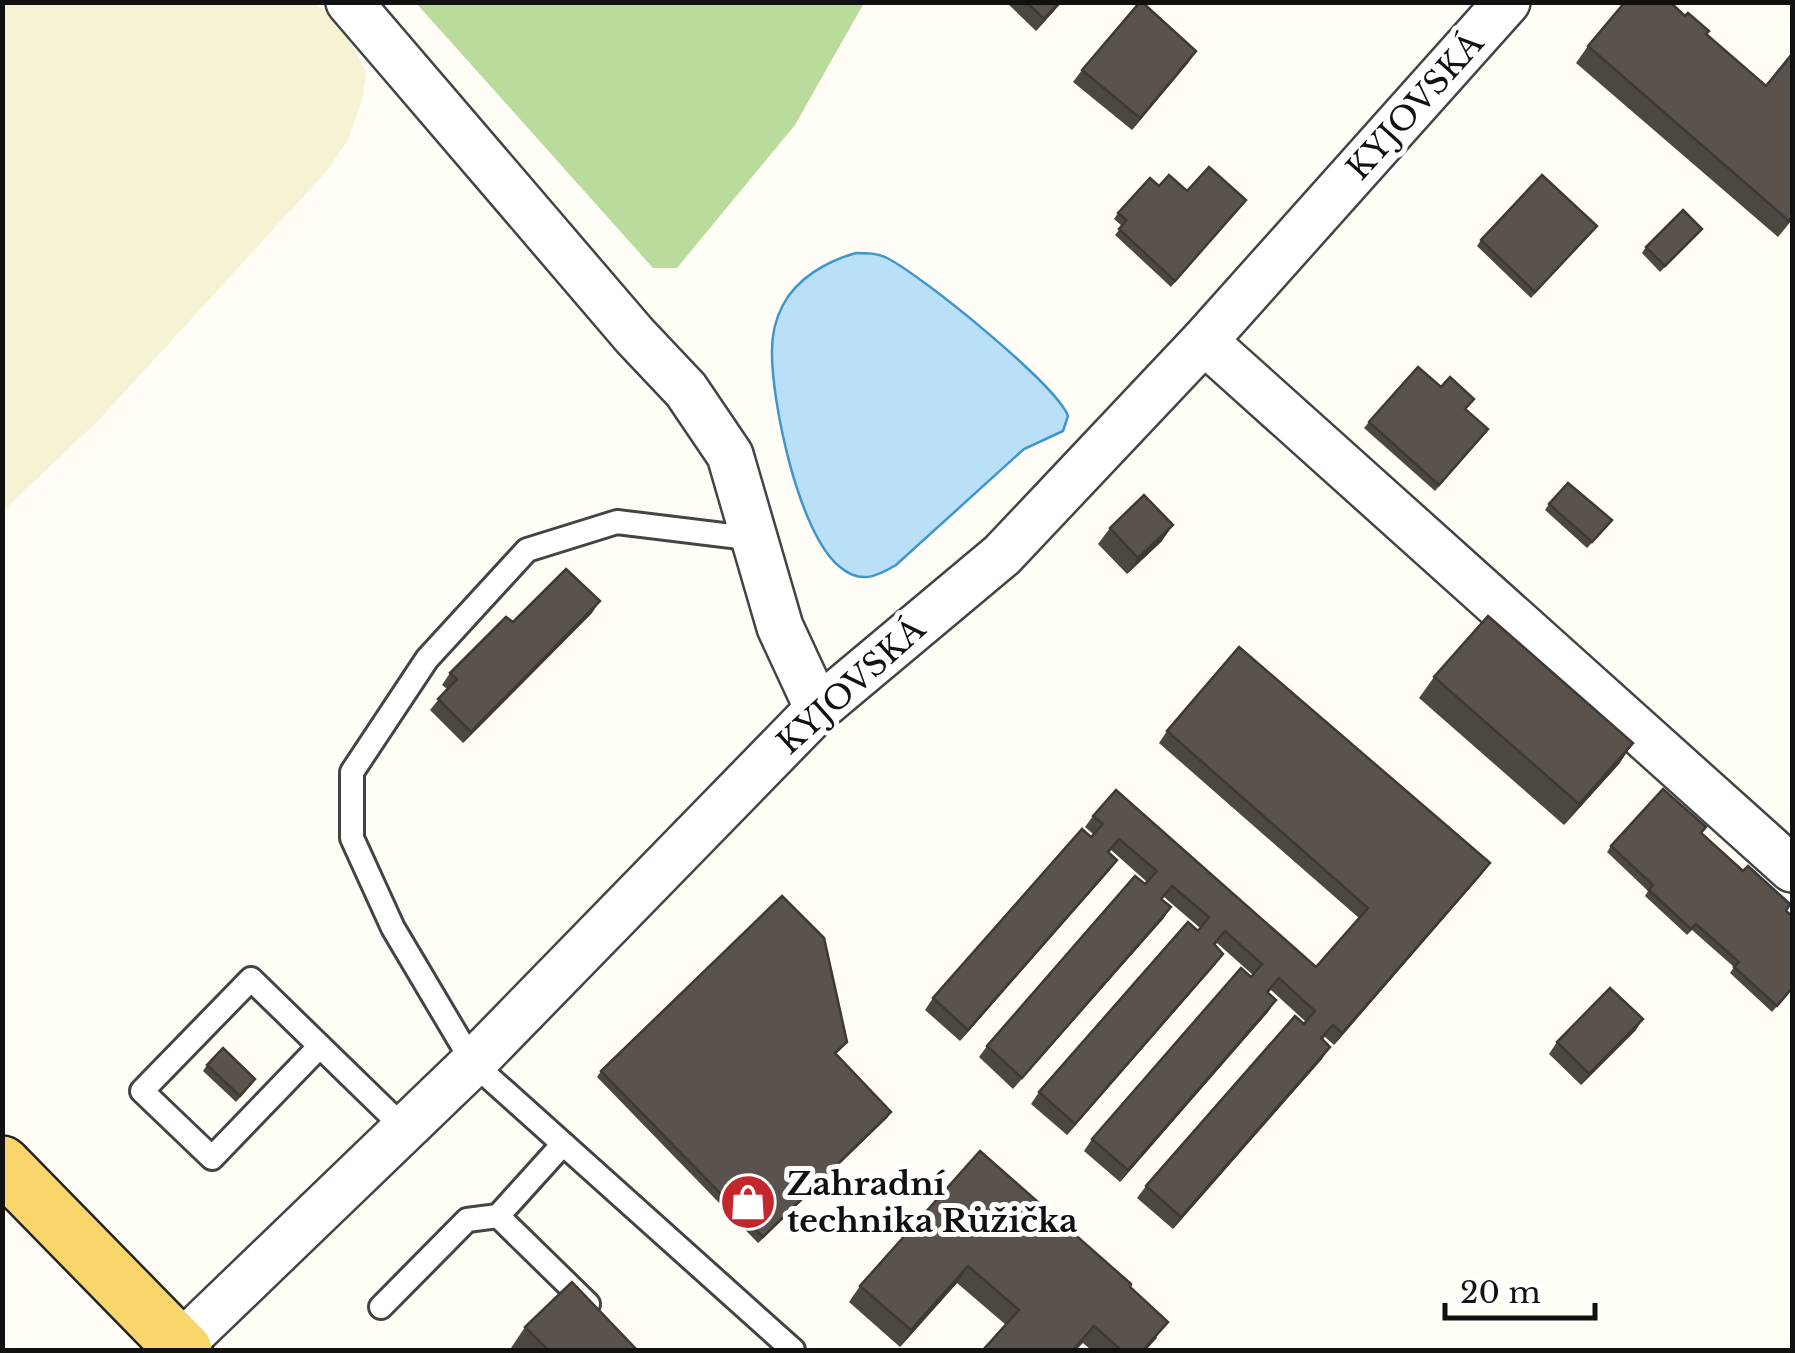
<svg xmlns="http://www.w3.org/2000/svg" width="1795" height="1353" viewBox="0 0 1795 1353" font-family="'Libre Baskerville',serif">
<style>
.farmland{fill:#f6f3d4}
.forest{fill:#b9dc9c}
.water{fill:#b9e0f7;stroke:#3f96cf;stroke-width:2.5}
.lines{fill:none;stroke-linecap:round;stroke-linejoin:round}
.service-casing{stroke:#444;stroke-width:28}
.minor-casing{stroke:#444;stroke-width:50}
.primary-casing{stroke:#222;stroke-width:60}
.service{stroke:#fff;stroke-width:22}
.minor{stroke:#fff;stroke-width:45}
.primary{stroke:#f9d66b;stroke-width:55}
.wall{fill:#4d4742}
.shaded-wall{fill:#3f3936}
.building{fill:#5a524d;stroke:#3f3936;stroke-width:2.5}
.labels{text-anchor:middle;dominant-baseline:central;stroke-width:10;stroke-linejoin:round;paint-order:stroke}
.street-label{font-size:32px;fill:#111;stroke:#fff}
.poi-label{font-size:32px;font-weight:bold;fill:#111;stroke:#fff;text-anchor:start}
</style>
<rect width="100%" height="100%" fill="#fffdf5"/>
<path class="farmland" d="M 3,3 L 315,3 L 345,31 L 366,72 L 363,97 L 348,140 L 326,172 L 97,422 L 3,511 Z"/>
<path class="forest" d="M 416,3 L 864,3 L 795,125 L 677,268 L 653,268 Z"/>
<path class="water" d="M 856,253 C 867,253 877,253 887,258 C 921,275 1056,384 1068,416 L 1063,431 L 1024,449 L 896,565 C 876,577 860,584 840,567 C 799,535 771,401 772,350 C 772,335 776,318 783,305 C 797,278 827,261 856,253 Z"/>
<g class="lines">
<g class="service-casing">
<g id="service">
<path d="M 756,539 L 617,522 L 527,550 L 427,659 L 352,772 L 352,838 L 393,928 L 473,1063 L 793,1350"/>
<path d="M 320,1046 L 212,1158 L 142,1091 L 251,979 L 405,1129"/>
<path d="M 498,1216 L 588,1304"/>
<path d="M 381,1307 L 467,1220 L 498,1216 L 563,1144"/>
</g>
</g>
<g class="minor-casing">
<g id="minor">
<path d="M 349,2 L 635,336 L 686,390 L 730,455 L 780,627 L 818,709"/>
<path d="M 1204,341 L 1792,869"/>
<path d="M 175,1350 L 473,1063 L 818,709 L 1002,555 L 1204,341 L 1507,2"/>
</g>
</g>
<g class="primary-casing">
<path id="primary" d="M 2,1164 L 184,1350"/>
</g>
<use href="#service" class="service"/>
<use href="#minor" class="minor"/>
<use href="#primary" class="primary"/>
</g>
<g class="wall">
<path d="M 1006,2 L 1062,2 L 1036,31 Z"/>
<path d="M 1707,34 L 1792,220 L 1778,237 L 1576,63 L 1588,46 Z"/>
<path d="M 1188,63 L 1132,130 L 1073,82 L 1082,70 Z"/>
<path d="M 1187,191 L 1246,200 L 1171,287 L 1115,235 L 1122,226 L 1114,219 L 1118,213 Z"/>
<path d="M 1592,232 L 1531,298 L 1477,246 L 1481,240 Z"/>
<path d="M 1697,235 L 1660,272 L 1642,253 L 1646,247 Z"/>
<path d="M 1466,410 L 1484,435 L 1435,491 L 1364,428 L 1369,422 Z"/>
<path d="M 1549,504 L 1608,526 L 1587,548 L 1545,510 Z"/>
<path d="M 1173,525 L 1161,542 L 1127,574 L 1098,544 L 1110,528 Z"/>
<path d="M 592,613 L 463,743 L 430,710 L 447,689 L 442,685 L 450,673 L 513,622 Z"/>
<path d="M 1434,677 L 1633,743 L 1619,764 L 1564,825 L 1419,698 Z"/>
<path d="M 1167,731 L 1490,863 L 1482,874 L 1334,1045 L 1325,1037 L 1322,1040 L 1322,1059 L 1173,1229 L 1137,1198 L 1146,1186 L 1306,1022 L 1271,990 L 1268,993 L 1276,1000 L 1268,1012 L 1120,1182 L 1084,1151 L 1092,1139 L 1253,975 L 1217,943 L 1215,946 L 1223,954 L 1215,965 L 1067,1135 L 1031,1104 L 1039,1092 L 1200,928 L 1164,897 L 1162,900 L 1171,907 L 1163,919 L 1013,1089 L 979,1057 L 987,1046 L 1147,882 L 1111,850 L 1109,853 L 1117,860 L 1109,871 L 960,1041 L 925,1010 L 933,998 L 1093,834 L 1085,827 L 1093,816 L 1316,967 L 1359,918 L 1159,743 Z"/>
<path d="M 1701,833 L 1792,916 L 1792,989 L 1772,1012 L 1730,973 L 1734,967 L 1692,930 L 1687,935 L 1645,896 L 1648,891 L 1607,852 L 1611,846 Z"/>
<path d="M 1643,1019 L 1635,1031 L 1581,1085 L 1549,1054 L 1557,1042 Z"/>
<path d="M 847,1042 L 836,1054 L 891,1112 L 887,1118 L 758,1243 L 597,1077 L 601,1071 Z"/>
<path d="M 207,1065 L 251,1085 L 236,1102 L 203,1071 Z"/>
<path d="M 980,1151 L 1130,1287 L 1157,1338 L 1146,1350 L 1091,1350 L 1083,1343 L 1076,1350 L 983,1350 L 1006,1325 L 957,1283 L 900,1347 L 849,1302 L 860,1286 Z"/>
<path d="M 525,1327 L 637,1350 L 513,1350 L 511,1348 Z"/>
</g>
<g class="shaded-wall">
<path d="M 1059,2 L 1062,2 L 1036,31 L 1044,19 Z"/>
<path d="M 1196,51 L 1188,63 L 1132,130 L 1140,118 Z"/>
<path d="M 1173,525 L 1161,542 L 1127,574 L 1138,558 Z"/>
<path d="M 600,601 L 592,613 L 463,743 L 471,732 Z"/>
<path d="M 1633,743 L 1619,764 L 1564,825 L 1579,804 Z"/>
<path d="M 1117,860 L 1109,871 L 960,1041 L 968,1030 Z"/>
<path d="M 1490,863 L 1482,874 L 1334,1045 L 1342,1033 Z"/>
<path d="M 1171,907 L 1163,919 L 1013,1089 L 1022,1078 Z"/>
<path d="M 1223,954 L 1215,965 L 1067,1135 L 1075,1124 Z"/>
<path d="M 1276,1000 L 1268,1012 L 1120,1182 L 1128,1170 Z"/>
<path d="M 1643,1019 L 1635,1031 L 1581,1085 L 1589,1074 Z"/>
<path d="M 1330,1047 L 1322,1059 L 1173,1229 L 1181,1217 Z"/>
<path d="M 891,1112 L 887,1118 L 758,1243 L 763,1237 Z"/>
<path d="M 968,1266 L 957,1283 L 900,1347 L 911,1330 Z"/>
<path d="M 1168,1322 L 1146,1350 L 1143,1350 Z"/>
</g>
<g class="building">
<path d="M 1026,2 L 1059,2 L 1044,19 Z"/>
<path d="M 1140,2 L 1142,2 L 1196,51 L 1140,118 L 1082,70 Z"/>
<path d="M 1625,2 L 1670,2 L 1685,16 L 1688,13 L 1709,31 L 1706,34 L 1766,86 L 1792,54 L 1792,217 L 1789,221 L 1588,46 Z"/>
<path d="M 1209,167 L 1246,200 L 1175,281 L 1119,229 L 1127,220 L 1118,213 L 1150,178 L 1159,186 L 1169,175 L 1187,191 Z"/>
<path d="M 1542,175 L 1597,226 L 1535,292 L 1481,240 Z"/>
<path d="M 1683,210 L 1702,229 L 1665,266 L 1646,247 Z"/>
<path d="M 1418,367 L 1441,387 L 1450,377 L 1474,399 L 1465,409 L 1488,429 L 1439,485 L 1369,422 Z"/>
<path d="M 1568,483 L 1612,520 L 1592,542 L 1549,504 Z"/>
<path d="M 1144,495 L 1173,525 L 1138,558 L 1110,528 Z"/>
<path d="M 566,569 L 600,601 L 471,732 L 438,699 L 457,679 L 450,673 L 506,617 L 513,622 Z"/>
<path d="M 1488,616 L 1633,743 L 1579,804 L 1434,677 Z"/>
<path d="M 1239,647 L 1490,863 L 1342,1033 L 1333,1025 L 1321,1038 L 1330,1047 L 1181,1217 L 1146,1186 L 1295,1016 L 1304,1024 L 1315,1011 L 1279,978 L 1267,992 L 1276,1000 L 1128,1170 L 1092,1139 L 1241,968 L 1251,977 L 1262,964 L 1225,931 L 1214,944 L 1223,954 L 1075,1124 L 1039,1092 L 1188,922 L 1198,931 L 1209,917 L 1172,886 L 1161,899 L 1171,907 L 1022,1078 L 987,1046 L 1135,876 L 1145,884 L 1157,871 L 1119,839 L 1108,852 L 1117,860 L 968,1030 L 933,998 L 1082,829 L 1091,837 L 1103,824 L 1093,816 L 1116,790 L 1316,967 L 1368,908 L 1167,731 Z"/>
<path d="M 1663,789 L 1706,827 L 1701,833 L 1743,871 L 1748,866 L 1790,904 L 1786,911 L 1792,916 L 1792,988 L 1777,1006 L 1734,967 L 1739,962 L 1696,924 L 1691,929 L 1649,890 L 1653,885 L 1611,846 Z"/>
<path d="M 782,896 L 824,938 L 847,1042 L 835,1053 L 891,1112 L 763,1237 L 601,1071 Z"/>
<path d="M 1610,988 L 1643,1019 L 1589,1074 L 1557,1042 Z"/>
<path d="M 223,1048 L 255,1079 L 240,1096 L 207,1065 Z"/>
<path d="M 980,1151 L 1131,1284 L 1130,1287 L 1168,1322 L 1143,1350 L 1121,1350 L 1094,1326 L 1073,1350 L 983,1350 L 1019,1310 L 968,1266 L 911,1330 L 860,1286 Z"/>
<path d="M 572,1282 L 637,1350 L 545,1350 L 547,1349 L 525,1327 Z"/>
</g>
<defs>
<g id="shop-disc" transform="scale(2.875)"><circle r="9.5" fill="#c4262e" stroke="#fff"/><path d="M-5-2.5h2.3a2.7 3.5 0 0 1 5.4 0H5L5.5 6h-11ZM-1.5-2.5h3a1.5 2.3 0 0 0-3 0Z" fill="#fff"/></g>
</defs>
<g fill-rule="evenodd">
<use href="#shop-disc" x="748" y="1202"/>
</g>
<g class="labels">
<g class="street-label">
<text transform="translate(1415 106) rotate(-48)">KYJOVSKÁ</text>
<text transform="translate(851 686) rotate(-42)">KYJOVSKÁ</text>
</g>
<g class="poi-label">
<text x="787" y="1184">Zahradní<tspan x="787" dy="37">technika Růžička</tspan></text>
</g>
</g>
<rect width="1795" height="1353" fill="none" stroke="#111111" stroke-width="10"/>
<path d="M1445 1303v15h150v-15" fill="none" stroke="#111111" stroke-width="5"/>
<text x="1460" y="1303" font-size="30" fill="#111111" stroke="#ffffff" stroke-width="8" paint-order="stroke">20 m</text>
</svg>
